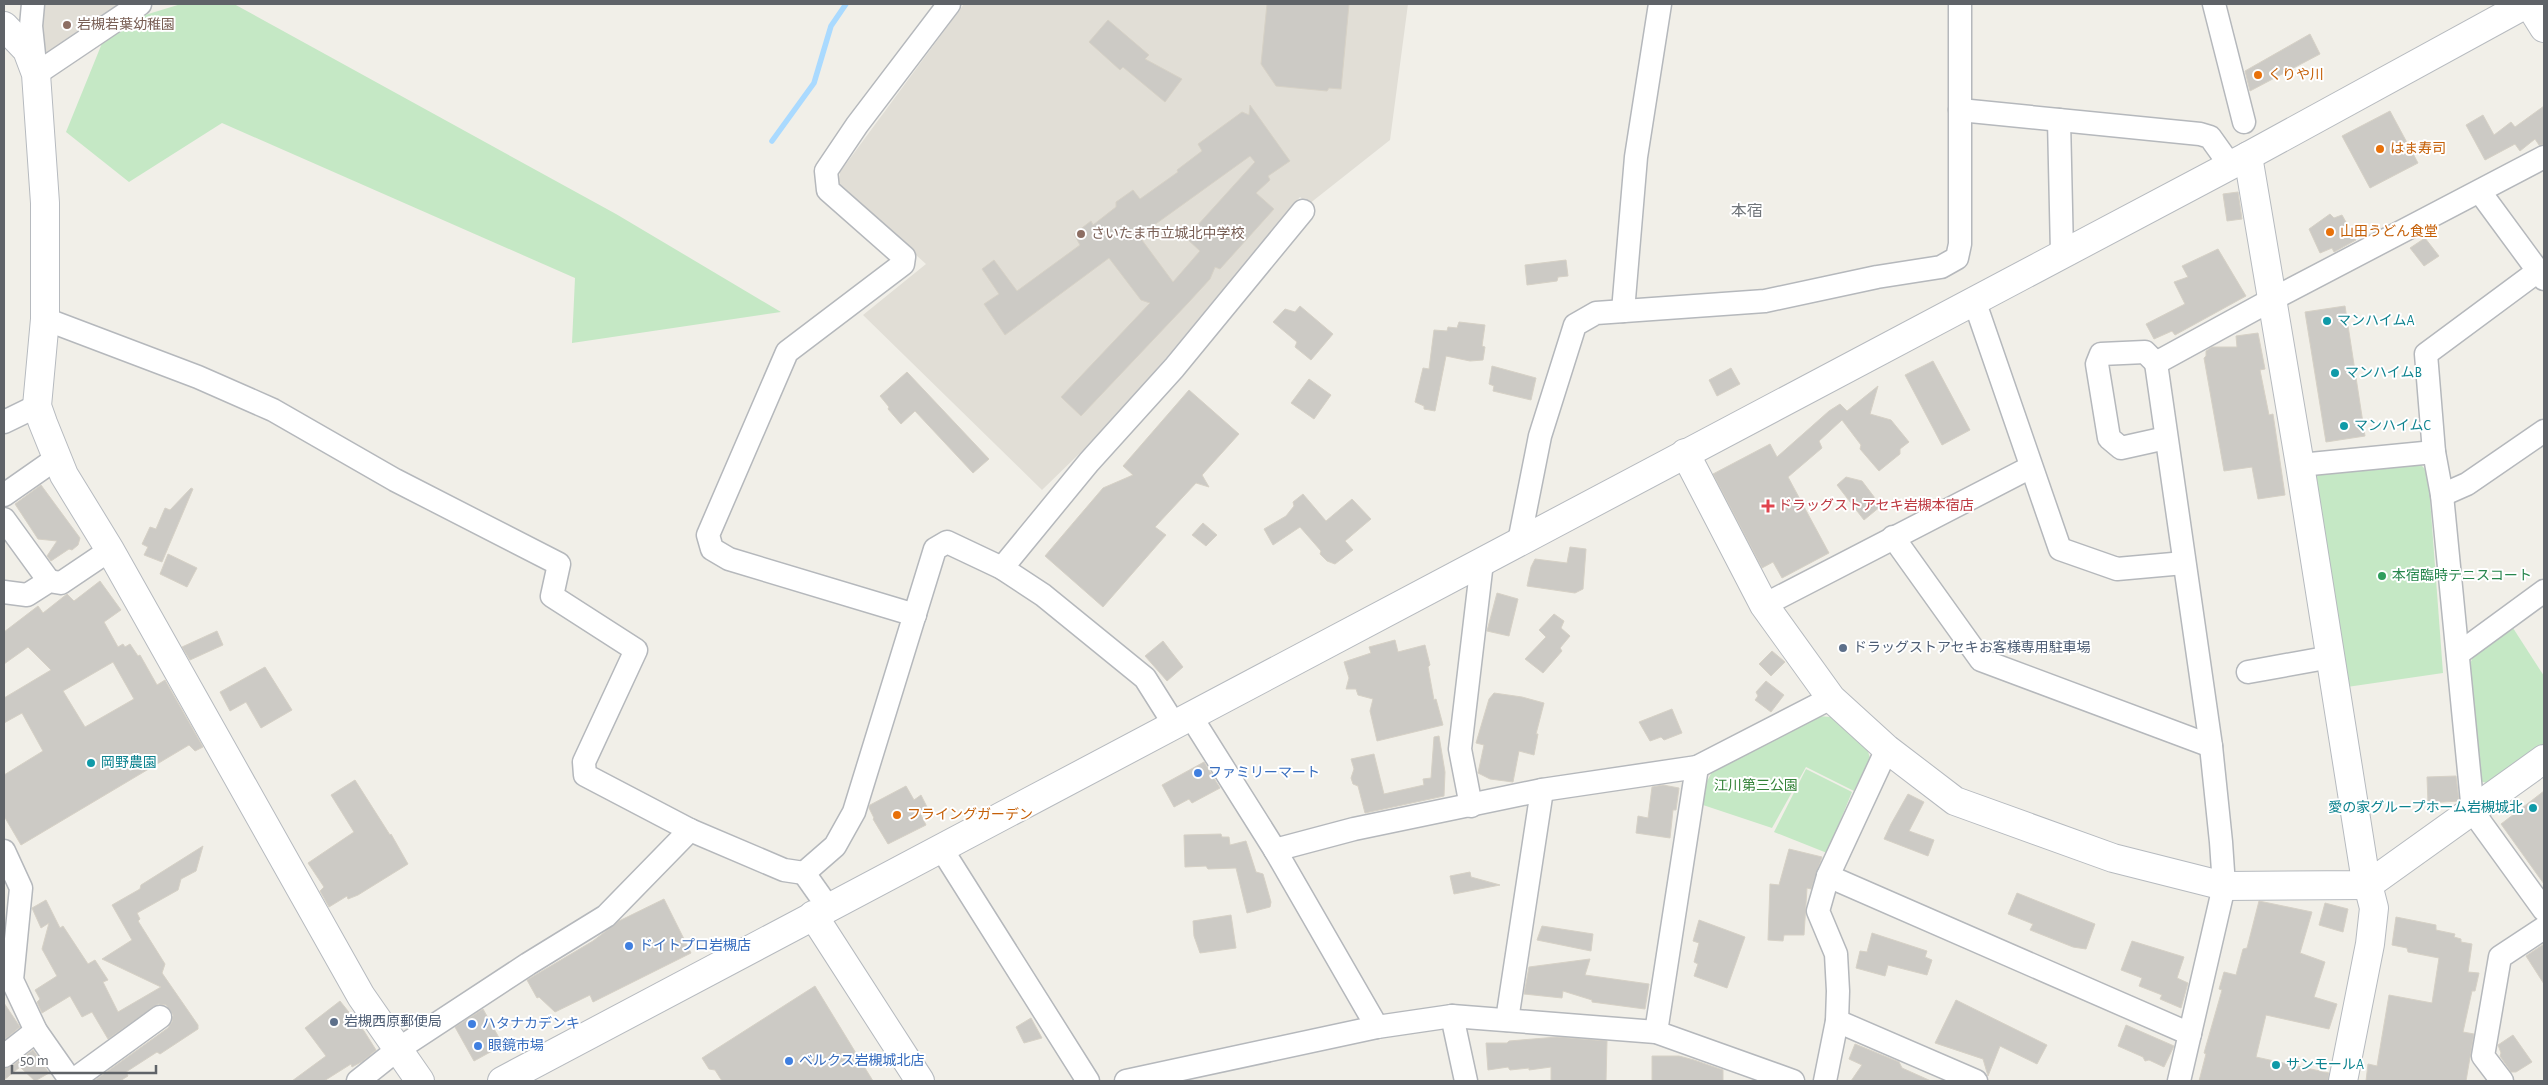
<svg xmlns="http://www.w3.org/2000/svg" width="2548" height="1085" viewBox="0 0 2548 1085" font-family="'Alegreya Sans','Noto Sans JP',sans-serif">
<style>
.education{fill:#e1ded6}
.green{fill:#c5e8c5}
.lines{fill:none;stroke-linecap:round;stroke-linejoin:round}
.stream{stroke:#aadaff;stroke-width:5.5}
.building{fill:#cccac5;stroke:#d6d1c6;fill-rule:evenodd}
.street-casing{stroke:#b5b8bc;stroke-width:25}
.secondary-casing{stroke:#b6babf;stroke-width:30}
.street{stroke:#fff;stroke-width:22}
.secondary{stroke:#fff;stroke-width:28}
.education-dot{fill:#8d6e63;stroke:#fff;stroke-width:2}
.food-dot{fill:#e8710a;stroke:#fff;stroke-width:2}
.culture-dot{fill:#0f9aa8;stroke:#fff;stroke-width:2}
.health-dot{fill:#e0444e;stroke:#fff;stroke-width:2}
.leisure-dot{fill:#2e9e5b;stroke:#fff;stroke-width:2}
.service-dot{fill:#5c6f8a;stroke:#fff;stroke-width:2}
.shop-dot{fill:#3f7fe0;stroke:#fff;stroke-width:2}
.labels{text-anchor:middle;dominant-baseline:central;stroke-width:4;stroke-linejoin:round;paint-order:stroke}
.education-label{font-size:14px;fill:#785e54;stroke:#fff;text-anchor:start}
.food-label{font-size:14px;fill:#c56008;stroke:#fff;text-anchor:start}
.culture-label{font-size:14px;fill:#0d838f;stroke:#fff;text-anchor:start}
.health-label{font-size:14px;fill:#be3a42;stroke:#fff;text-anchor:start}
.leisure-label{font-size:14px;fill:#27864d;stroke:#fff;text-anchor:start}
.service-label{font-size:14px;fill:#4e5e75;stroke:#fff;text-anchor:start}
.shop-label{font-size:14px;fill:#366cbe;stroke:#fff;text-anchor:start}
.park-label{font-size:14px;fill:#348238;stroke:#fff}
.quarter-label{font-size:16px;fill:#70757a;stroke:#fff}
</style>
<rect width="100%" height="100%" fill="#f1efe8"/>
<g class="education">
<path d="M 43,4 L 124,4 L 53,54 L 42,55 L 36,46 Z"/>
<path d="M 964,4 L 1408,4 L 1390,140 L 1309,204 L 1300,197 L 1116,418 L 1042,490 L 863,315 L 926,264 L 838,185 L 840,172 Z"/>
</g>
<g class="green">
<path d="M 181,4 L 234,4 L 616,214 L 781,312 L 572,343 L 575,278 L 222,123 L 129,182 L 66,132 L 109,26 Z"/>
<path d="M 2421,465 L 2428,472 L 2443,673 L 2347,687 L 2311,479 L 2318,471 Z"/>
<path d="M 2513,628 L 2544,676 L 2544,744 L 2490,784 L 2480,781 L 2468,668 L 2474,655 Z"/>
<path d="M 1818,716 L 1831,717 L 1867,748 L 1870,758 L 1854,791 L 1806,767 L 1772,828 L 1703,805 L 1705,785 L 1713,770 Z"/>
<path d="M 1806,769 L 1852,792 L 1827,853 L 1774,832 Z"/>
</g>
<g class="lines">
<path class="stream" d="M 772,141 L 814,83 L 831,26 L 846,4"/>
</g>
<g class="building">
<path d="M 1267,4 L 1349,4 L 1341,89 L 1329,88 L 1327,91 L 1276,86 L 1261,64 Z"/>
<path d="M 1108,20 L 1149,55 L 1145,59 L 1182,79 L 1165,102 L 1123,67 L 1120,70 L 1089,42 Z"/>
<path d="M 2310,34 L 2320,54 L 2250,91 L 2245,71 Z"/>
<path d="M 1250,105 L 1290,161 L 1268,176 L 1270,180 L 1256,193 L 1274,209 L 1220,269 L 1215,267 L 1210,279 L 1188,303 L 1081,416 L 1061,397 L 1150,303 L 1141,300 L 1109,258 L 1005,335 L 984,304 L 999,294 L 982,269 L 994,260 L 1017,291 L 1080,245 L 1074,234 L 1091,221 L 1093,225 L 1116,207 L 1116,202 L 1133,190 L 1140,199 L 1178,172 L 1177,170 L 1202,151 L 1198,144 L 1242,112 L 1249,115 ZM 1250,156 L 1255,162 L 1186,238 L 1200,251 L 1173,282 L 1139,236 Z"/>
<path d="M 2544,106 L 2544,144 L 2539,145 L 2535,139 L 2520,151 L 2515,144 L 2485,160 L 2466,125 L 2483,115 L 2494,135 L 2511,122 L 2515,127 Z"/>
<path d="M 2390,111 L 2418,163 L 2370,188 L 2342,136 Z"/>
<path d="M 2238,192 L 2242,219 L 2227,221 L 2223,194 Z"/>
<path d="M 2330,214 L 2334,218 L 2342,215 L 2356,240 L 2334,252 L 2332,248 L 2320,253 L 2309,229 Z"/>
<path d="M 2425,238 L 2439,256 L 2424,266 L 2410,248 Z"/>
<path d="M 2218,249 L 2246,296 L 2175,335 L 2172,331 L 2154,339 L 2146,324 L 2185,304 L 2174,282 L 2188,277 L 2182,266 Z"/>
<path d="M 1566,260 L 1568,276 L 1558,277 L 1557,281 L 1527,285 L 1525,265 Z"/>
<path d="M 1300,306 L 1333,334 L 1311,360 L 1295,347 L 1297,342 L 1273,322 L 1285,309 L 1295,312 Z"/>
<path d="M 2345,306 L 2365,436 L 2326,442 L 2305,312 Z"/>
<path d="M 1459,322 L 1485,325 L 1482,346 L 1485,347 L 1483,360 L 1470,361 L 1446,356 L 1435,411 L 1424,409 L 1424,406 L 1415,402 L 1423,368 L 1429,369 L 1434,330 L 1447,331 L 1448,327 L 1457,328 Z"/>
<path d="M 2258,333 L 2265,369 L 2260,370 L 2269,415 L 2273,414 L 2285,495 L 2258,499 L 2252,467 L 2224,471 L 2204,358 L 2206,356 L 2206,351 L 2212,347 L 2237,347 L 2236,336 Z"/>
<path d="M 1933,361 L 1970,430 L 1942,445 L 1905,375 Z"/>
<path d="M 1492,366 L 1536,378 L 1531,400 L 1493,391 L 1494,386 L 1489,384 Z"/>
<path d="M 1731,368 L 1740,384 L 1717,396 L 1709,380 Z"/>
<path d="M 907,372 L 989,459 L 973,473 L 915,411 L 901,424 L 888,409 L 889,407 L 880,396 Z"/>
<path d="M 1309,379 L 1331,395 L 1314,419 L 1291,403 Z"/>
<path d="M 1878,386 L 1870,414 L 1891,420 L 1909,442 L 1900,449 L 1900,454 L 1879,471 L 1860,449 L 1861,445 L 1842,420 L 1819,441 L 1822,448 L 1788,477 L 1829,553 L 1782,578 L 1773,562 L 1762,568 L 1713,474 L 1770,444 L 1777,457 L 1829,411 L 1840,404 L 1847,411 Z"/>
<path d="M 1189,390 L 1239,434 L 1202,475 L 1209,487 L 1196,483 L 1155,527 L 1166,535 L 1103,607 L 1045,556 L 1103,488 L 1133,475 L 1123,466 Z"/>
<path d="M 1846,477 L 1862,481 L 1881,506 L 1864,520 L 1837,485 Z"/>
<path d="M 41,485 L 80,538 L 78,545 L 72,550 L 69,549 L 51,561 L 47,556 L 57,541 L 38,539 L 15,504 Z"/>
<path d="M 191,488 L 193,489 L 162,562 L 144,555 L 148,547 L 142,544 L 150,527 L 156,529 L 165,508 L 170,510 Z"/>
<path d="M 1303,494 L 1326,521 L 1352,499 L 1371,519 L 1345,541 L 1353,550 L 1335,564 L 1327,561 L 1320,554 L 1321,551 L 1300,527 L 1273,545 L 1264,529 L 1286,516 L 1294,506 L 1293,502 Z"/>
<path d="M 1203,523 L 1217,535 L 1206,546 L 1192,535 Z"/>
<path d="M 1570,547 L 1586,549 L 1583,589 L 1575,593 L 1527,586 L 1531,567 L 1535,559 L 1567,563 Z"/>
<path d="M 168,554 L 197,568 L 187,587 L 160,574 Z"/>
<path d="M 100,581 L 121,610 L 104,622 L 118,647 L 123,644 L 125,647 L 130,644 L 138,656 L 140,655 L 157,685 L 165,680 L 203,747 L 195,751 L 189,745 L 21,845 L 4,816 L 4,775 L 43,751 L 22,713 L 4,723 L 4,698 L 51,670 L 28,647 L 4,664 L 4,632 L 38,606 L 43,613 L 67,594 L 74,601 ZM 113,662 L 134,699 L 85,727 L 63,691 Z"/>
<path d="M 1497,593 L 1518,599 L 1509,636 L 1487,631 Z"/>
<path d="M 1554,614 L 1564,621 L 1561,628 L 1570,636 L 1560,648 L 1562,651 L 1543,673 L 1525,659 L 1546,637 L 1539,630 Z"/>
<path d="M 217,631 L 223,645 L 190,660 L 182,647 Z"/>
<path d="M 1395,640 L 1398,652 L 1425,645 L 1430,665 L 1428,667 L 1434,700 L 1436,699 L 1443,725 L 1377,741 L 1370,711 L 1373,699 L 1358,695 L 1356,689 L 1346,689 L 1349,678 L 1344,662 L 1371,653 L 1369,647 Z"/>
<path d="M 1163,641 L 1183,667 L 1167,681 L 1145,656 Z"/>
<path d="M 1772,651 L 1785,662 L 1771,676 L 1759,664 Z"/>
<path d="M 265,667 L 292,710 L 261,728 L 246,702 L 230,711 L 220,692 Z"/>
<path d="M 1766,681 L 1784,695 L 1771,712 L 1755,700 L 1758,696 L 1756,692 Z"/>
<path d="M 1494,693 L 1522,697 L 1544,703 L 1536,734 L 1538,734 L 1534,755 L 1519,751 L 1513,782 L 1490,779 L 1478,773 L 1484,745 L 1476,743 L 1489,699 Z"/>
<path d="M 1672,709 L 1682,733 L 1664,740 L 1661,737 L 1650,741 L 1639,722 Z"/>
<path d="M 1439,736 L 1445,772 L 1444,796 L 1365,813 L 1358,786 L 1353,784 L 1351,778 L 1354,769 L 1351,759 L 1374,754 L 1384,794 L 1424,785 L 1423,779 L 1431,778 L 1434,737 Z"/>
<path d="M 1204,762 L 1220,788 L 1192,803 L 1189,799 L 1174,807 L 1162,785 Z"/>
<path d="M 2456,776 L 2459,801 L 2428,803 L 2427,777 Z"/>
<path d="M 355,780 L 390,835 L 391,834 L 408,864 L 358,895 L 348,899 L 347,896 L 329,907 L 320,891 L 324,887 L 308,863 L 354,832 L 331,795 Z"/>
<path d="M 1663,785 L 1679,788 L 1676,810 L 1673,810 L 1670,838 L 1636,833 L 1638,816 L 1648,818 L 1652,787 Z"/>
<path d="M 906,786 L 914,800 L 921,795 L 928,809 L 920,813 L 926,825 L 888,844 L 873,819 L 874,818 L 869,808 L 870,805 Z"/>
<path d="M 2544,791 L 2544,884 L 2501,824 Z"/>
<path d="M 1908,794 L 1924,802 L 1909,831 L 1934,840 L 1928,856 L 1884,839 L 1891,824 Z"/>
<path d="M 1221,834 L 1222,837 L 1229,837 L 1230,845 L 1246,841 L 1256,872 L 1263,874 L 1271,902 L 1270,907 L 1247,913 L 1236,868 L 1208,869 L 1206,866 L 1185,867 L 1184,835 Z"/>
<path d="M 203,846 L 196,871 L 181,879 L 178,890 L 137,913 L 140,919 L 138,921 L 165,964 L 162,973 L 198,1025 L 198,1029 L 160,1054 L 157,1052 L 126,1072 L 128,1076 L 120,1081 L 94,1081 L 168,1028 L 172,1022 L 173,1015 L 166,1005 L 158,1004 L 108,1039 L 92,1012 L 82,1017 L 70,996 L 42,1013 L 37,1002 L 40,999 L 35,990 L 57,976 L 42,949 L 49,923 L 41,928 L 32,908 L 46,900 L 60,928 L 63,926 L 88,964 L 95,960 L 108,980 L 103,982 L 118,1012 L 161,987 L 102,959 L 132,940 L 112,905 L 140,889 L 141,885 Z"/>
<path d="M 1789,849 L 1822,857 L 1811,889 L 1807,888 L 1804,935 L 1784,935 L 1783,941 L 1768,940 L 1770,884 L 1779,885 Z"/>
<path d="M 1470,872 L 1471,877 L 1500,885 L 1454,894 L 1450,876 Z"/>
<path d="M 2017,893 L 2095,924 L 2086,949 L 2073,947 L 2030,930 L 2033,924 L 2008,914 Z"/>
<path d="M 664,899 L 691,953 L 593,1002 L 590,995 L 555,1012 L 539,997 L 537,998 L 527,980 L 593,941 L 619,921 Z"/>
<path d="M 2259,901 L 2312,912 L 2300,953 L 2325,962 L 2314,997 L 2337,1004 L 2329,1029 L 2266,1015 L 2256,1057 L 2329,1073 L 2328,1081 L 2199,1081 L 2206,1054 L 2204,1053 L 2222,990 L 2219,989 L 2224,972 L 2236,975 L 2243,949 L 2247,948 Z"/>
<path d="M 2325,903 L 2348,909 L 2343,932 L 2319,925 Z"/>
<path d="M 1231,915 L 1236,948 L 1200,953 L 1194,936 L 1193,921 Z"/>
<path d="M 2396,917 L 2436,925 L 2436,930 L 2455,934 L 2454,937 L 2461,939 L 2461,942 L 2472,944 L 2468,972 L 2479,973 L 2475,991 L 2472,991 L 2463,1032 L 2474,1034 L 2466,1081 L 2366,1081 L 2368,1064 L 2377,1066 L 2389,995 L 2432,1003 L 2439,958 L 2408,952 L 2407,948 L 2392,945 Z"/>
<path d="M 1699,920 L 1745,937 L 1727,988 L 1694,976 L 1698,964 L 1694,962 L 1699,943 L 1693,941 Z"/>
<path d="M 1542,926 L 1593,934 L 1591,951 L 1537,940 Z"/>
<path d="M 1872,933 L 1927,951 L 1925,957 L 1932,960 L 1927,975 L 1888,965 L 1885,976 L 1856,968 L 1860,951 L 1867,952 Z"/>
<path d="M 2132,941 L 2184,957 L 2177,978 L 2188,983 L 2181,1008 L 2160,999 L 2162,995 L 2139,986 L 2142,978 L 2121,970 Z"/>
<path d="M 2544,944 L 2544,984 L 2526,956 Z"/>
<path d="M 1590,959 L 1585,975 L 1649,984 L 1645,1009 L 1592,1002 L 1592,1000 L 1563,991 L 1562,998 L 1524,994 L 1529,967 Z"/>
<path d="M 815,986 L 873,1081 L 722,1081 L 715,1070 L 709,1069 L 702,1058 Z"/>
<path d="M 1956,1000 L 2047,1045 L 2037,1064 L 2000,1046 L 1988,1076 L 1983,1059 L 1935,1043 Z"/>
<path d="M 340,1001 L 364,1031 L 376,1050 L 363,1061 L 352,1067 L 351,1064 L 324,1081 L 292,1081 L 326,1056 L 305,1028 Z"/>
<path d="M 4,1003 L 20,1027 L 4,1040 Z"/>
<path d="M 483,1009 L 503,1045 L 474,1061 L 455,1027 Z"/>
<path d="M 1031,1018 L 1042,1038 L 1024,1043 L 1016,1027 Z"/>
<path d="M 2126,1025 L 2174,1046 L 2164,1067 L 2149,1060 L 2145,1061 L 2143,1057 L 2118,1046 Z"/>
<path d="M 2513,1035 L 2532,1062 L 2516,1072 L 2511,1072 L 2500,1056 L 2501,1053 L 2498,1045 Z"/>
<path d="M 1557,1037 L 1607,1041 L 1606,1081 L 1551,1081 L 1551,1067 L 1529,1070 L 1529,1068 L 1510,1070 L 1508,1067 L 1488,1070 L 1486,1043 L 1507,1043 L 1509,1041 Z"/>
<path d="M 1855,1044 L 1899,1062 L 1902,1068 L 1931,1081 L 1851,1081 L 1862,1065 L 1849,1059 Z"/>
<path d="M 33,1050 L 49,1073 L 35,1081 L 20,1067 L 4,1080 L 4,1069 L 12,1066 Z"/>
<path d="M 1652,1056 L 1679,1056 L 1694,1060 L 1723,1070 L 1723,1081 L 1652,1081 Z"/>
</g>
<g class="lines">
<g class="street-casing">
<g id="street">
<path d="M 33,4 L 31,26 L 36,74 L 140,4"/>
<path d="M 2214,4 L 2244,122"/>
<path d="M 1960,110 L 2200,134 L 2210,137 L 2230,165"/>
<path d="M 2059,120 L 2062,253"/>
<path d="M 2480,192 L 2544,279"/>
<path d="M 2538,271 L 2426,354 L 2434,452 L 2442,495 L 2473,812 L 2544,910"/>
<path d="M 1974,300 L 2060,549 L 2117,569 L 2184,563"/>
<path d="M 1623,311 L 1636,157 L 1660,4"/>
<path d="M 45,319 L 198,377 L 273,410 L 395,480 L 559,564 L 552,596 L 636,650 L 584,762 L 585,775 L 690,830 L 784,870 L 804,873 L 835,846 L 854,812 L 935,549 L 947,542 L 1002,568 L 1043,595 L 1145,678 L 1174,724"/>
<path d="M 2156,363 L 2145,352 L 2101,354 L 2097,364 L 2109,438 L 2121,448 L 2166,438"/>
<path d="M 4,422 L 37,406"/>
<path d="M 2300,465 L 2434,452"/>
<path d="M 4,495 L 57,458"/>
<path d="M 2442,495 L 2467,484 L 2544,431"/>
<path d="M 4,519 L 49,581"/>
<path d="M 1893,537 L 1981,660 L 2211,746"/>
<path d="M 1519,542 L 1540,436 L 1575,325 L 1596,313 L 1765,301 L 1877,277 L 1941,267 L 1957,258 L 1960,244 L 1960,4"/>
<path d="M 1002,568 L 1089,462 L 1174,368 L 1303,211"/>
<path d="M 4,592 L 27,595 L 49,581 L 61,583 L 110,550"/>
<path d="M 1764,605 L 2031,467"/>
<path d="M 915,615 L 729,559 L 712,549 L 708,535 L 787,352 L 903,264 L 904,257 L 828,190 L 826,171 L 857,125 L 949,4"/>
<path d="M 2458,654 L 2544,591"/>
<path d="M 2248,672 L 2331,657"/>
<path d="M 1190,715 L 1275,850 L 1377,1027"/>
<path d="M 1471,806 L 1460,749 L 1482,562"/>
<path d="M 941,848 L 1088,1081"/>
<path d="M 1275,850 L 1354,829 L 1542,790 L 1697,767 L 1831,698"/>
<path d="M 4,851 L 21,888 L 12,980 L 36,1031 L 71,1081"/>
<path d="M 804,873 L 828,907"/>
<path d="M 1828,876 L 2190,1034"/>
<path d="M 1452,1016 L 1466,1081"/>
<path d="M 1507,1020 L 1542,790"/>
<path d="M 1837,1021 L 1976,1081"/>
<path d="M 1656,1032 L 1697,767"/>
<path d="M 4,1056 L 36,1031"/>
<path d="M 72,1081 L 160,1017"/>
<path d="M 358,1081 L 397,1050 L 528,964 L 606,916 L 690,830"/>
<path d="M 1126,1081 L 1377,1027 L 1452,1016 L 1656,1032 L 1793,1081"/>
<path d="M 1825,1081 L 1837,1021 L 1838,991 L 1836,954 L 1818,911 L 1828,876 L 1887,749"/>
<path d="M 2179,1081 L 2224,886 L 2221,842 L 2211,746 L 2156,363 L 2273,299 L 2544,157"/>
<path d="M 2502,1081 L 2483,1056 L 2500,957 L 2544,928"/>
</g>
</g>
<g class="secondary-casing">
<g id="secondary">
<path d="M 2529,4 L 2544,28"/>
<path d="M 4,26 L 27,50 L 36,74 L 45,203 L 45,319 L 37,406 L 43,423 L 64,475 L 110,550 L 361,996 L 420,1081"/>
<path d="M 2248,156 L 2300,465 L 2364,869 L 2374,908 L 2370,944 L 2343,1081"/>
<path d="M 1685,453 L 1764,605 L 1831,698 L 1887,749 L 1955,801 L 2113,858 L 2224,886 L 2368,885 L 2544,759"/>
<path d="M 813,915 L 920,1081"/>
<path d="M 502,1081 L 2248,156 L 2526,4"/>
</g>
</g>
<use href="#street" class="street"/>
<use href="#secondary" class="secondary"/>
</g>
<g class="education-dot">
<circle cx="67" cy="25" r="5"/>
<circle cx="1081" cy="234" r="5"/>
</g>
<g class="food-dot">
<circle cx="2258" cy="75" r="5"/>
<circle cx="2380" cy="149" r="5"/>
<circle cx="2330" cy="232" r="5"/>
<circle cx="897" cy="815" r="5"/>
</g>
<g class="culture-dot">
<circle cx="2327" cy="321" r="5"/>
<circle cx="2335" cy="373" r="5"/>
<circle cx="2344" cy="426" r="5"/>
<circle cx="91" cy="763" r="5"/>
<circle cx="2533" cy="808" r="5"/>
<circle cx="2276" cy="1065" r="5"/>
</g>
<path class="health-dot" d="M1765.5 498.5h5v5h5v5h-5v5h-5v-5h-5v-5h5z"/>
<circle class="leisure-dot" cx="2382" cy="576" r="5"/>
<g class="service-dot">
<circle cx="1843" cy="648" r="5"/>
<circle cx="334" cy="1022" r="5"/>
</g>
<g class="shop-dot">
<circle cx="1198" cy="773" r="5"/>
<circle cx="629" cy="946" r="5"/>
<circle cx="472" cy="1024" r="5"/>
<circle cx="478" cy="1046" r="5"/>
<circle cx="789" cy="1061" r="5"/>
</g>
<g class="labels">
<g class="education-label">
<text x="77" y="25">岩槻若葉幼稚園</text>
<text x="1091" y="234">さいたま市立城北中学校</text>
</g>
<g class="food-label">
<text x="2268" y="75">くりや川</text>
<text x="2390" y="149">はま寿司</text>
<text x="2340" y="232">山田うどん食堂</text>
<text x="907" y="815">フライングガーデン</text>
</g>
<g class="culture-label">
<text x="2337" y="321">マンハイムA</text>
<text x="2345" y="373">マンハイムB</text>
<text x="2354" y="426">マンハイムC</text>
<text x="101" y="763">岡野農園</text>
<text x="2523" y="808" text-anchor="end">愛の家グループホーム岩槻城北</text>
<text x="2286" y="1065">サンモールA</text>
</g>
<g class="health-label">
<text x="1778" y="506">ドラッグストアセキ岩槻本宿店</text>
</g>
<g class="leisure-label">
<text x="2392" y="576">本宿臨時テニスコート</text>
</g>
<g class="service-label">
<text x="1853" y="648">ドラッグストアセキお客様専用駐車場</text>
<text x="344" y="1022">岩槻西原郵便局</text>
</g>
<g class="shop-label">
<text x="1208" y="773">ファミリーマート</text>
<text x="639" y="946">ドイトプロ岩槻店</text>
<text x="482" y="1024">ハタナカデンキ</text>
<text x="488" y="1046">眼鏡市場</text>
<text x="799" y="1061">ベルクス岩槻城北店</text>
</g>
<g class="park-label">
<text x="1756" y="786">江川第三公園</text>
</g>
<g class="quarter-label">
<text x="1747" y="211">本宿</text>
</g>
</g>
<rect width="2548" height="1085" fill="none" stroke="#5f6368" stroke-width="10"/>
<path d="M12 1065v8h144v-8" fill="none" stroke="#5f6368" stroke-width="2.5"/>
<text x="20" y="1065" font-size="15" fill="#5f6368" stroke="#ffffff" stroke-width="4" paint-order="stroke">50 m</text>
</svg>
